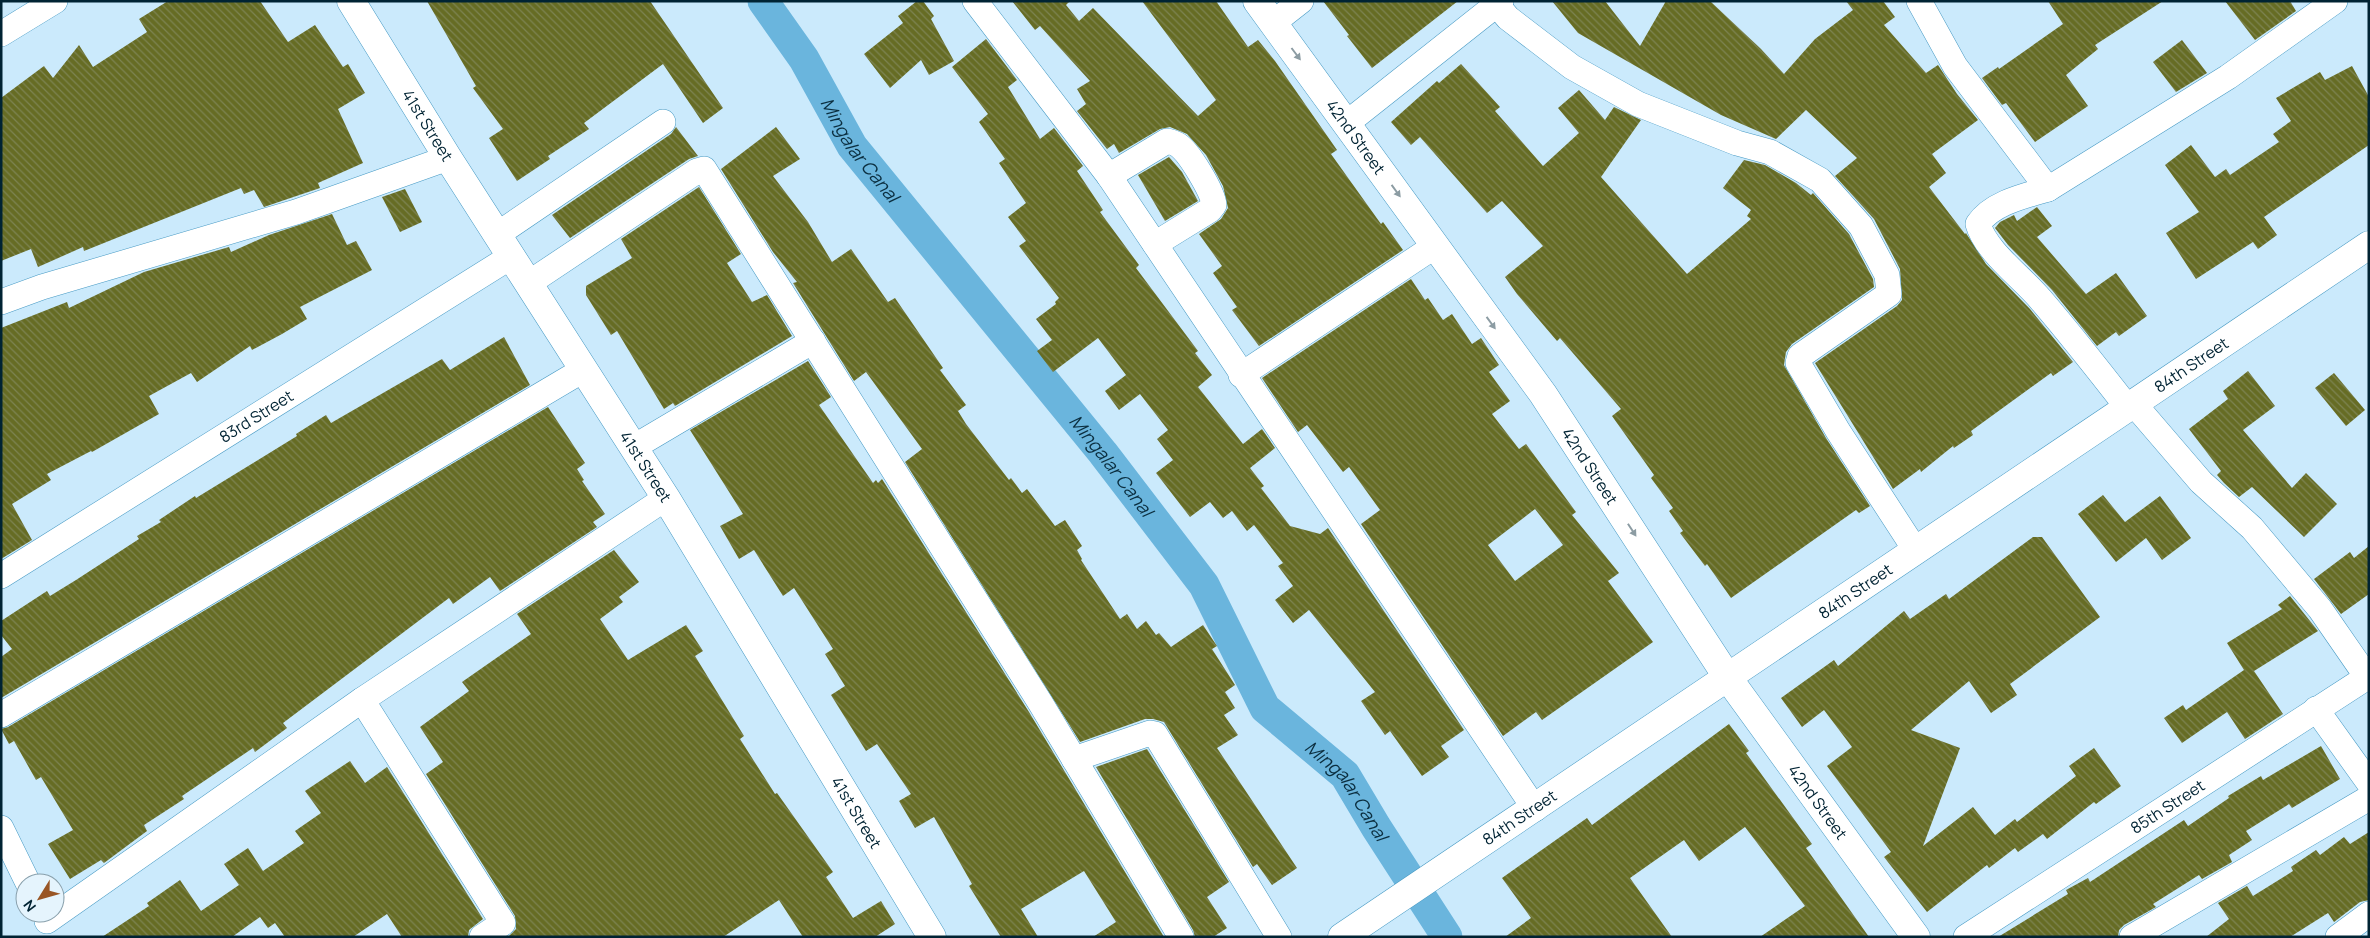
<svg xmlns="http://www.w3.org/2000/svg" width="2370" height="938" viewBox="0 0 2370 938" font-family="Manrope,sans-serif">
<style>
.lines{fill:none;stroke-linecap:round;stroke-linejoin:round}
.canal{stroke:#6ab5dd;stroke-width:31}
.building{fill:url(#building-back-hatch);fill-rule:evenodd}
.minor-casing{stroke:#479ac4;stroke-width:26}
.tertiary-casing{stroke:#479ac4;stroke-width:29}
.primary-casing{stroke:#479ac4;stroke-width:29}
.minor{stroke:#fff;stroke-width:25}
.tertiary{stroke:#fff;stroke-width:28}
.primary{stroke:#fff;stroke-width:28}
.oneway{fill:#8c9ca3}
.labels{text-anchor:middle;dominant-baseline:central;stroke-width:5;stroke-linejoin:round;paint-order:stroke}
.street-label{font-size:16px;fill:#002333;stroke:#e5f4fd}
.water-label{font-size:18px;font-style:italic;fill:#0b2e3f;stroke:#e5f4fd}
</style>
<defs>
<pattern id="building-back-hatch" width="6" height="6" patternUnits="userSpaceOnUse" patternTransform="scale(1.25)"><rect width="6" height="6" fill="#666c24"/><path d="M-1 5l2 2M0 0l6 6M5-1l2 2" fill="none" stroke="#7d8453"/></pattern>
</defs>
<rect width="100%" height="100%" fill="#cbeafc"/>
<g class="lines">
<path class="canal" id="s1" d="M 763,1 L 804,59 L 852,146 L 1103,453 L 1204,585 L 1265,708 L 1345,775 L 1376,827 L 1447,937"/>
</g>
<g class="building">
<path d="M 168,1 L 260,1 L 288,42 L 315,25 L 343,67 L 348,64 L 365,93 L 338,109 L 363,163 L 318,183 L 320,188 L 264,207 L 254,190 L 244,194 L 241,188 L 84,251 L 83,247 L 38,267 L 31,249 L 1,261 L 1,98 L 44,66 L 53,78 L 79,45 L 93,67 L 147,32 L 139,19 Z"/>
<path d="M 427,1 L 650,1 L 723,108 L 703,123 L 663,64 L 584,123 L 589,129 L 548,156 L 550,159 L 517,181 L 489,138 L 503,129 L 473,88 L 476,86 Z"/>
<path d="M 917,1 L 923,1 L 934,16 L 931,19 L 954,61 L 929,75 L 921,60 L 890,88 L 864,54 L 903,23 L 898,16 Z"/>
<path d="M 1012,1 L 1070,1 L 1066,5 L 1079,21 L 1093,8 L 1198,116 L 1216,100 L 1142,1 L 1216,1 L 1248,47 L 1258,40 L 1275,61 L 1337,150 L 1331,154 L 1381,224 L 1383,222 L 1403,250 L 1259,346 L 1232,310 L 1237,307 L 1213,273 L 1222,266 L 1199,234 L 1221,219 L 1228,208 L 1223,186 L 1206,155 L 1187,134 L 1170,127 L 1160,129 L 1119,153 L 1114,144 L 1107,149 L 1077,111 L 1086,104 L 1077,89 L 1090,81 L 1040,26 L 1035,30 Z"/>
<path d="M 1323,1 L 1458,1 L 1372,68 L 1347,36 L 1349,35 Z"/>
<path d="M 1552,1 L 1605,1 L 1640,46 L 1666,1 L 1710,1 L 1761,49 L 1784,74 L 1815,39 L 1853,10 L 1846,1 L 1883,1 L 1895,17 L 1884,25 L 1926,73 L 1938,65 L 1957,94 L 1978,120 L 1932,154 L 1946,173 L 1929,187 L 1965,234 L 1966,233 L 1986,264 L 2030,309 L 2073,362 L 2053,376 L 2051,373 L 1971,431 L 1973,435 L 1954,448 L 1953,446 L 1921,472 L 1920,469 L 1893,489 L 1815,363 L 1897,306 L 1902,300 L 1900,269 L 1874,219 L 1835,176 L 1857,158 L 1806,110 L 1776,139 L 1721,115 L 1578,33 Z"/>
<path d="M 2048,1 L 2163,1 L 2095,45 L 2098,49 L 2066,75 L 2088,106 L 2035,142 L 2006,103 L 2002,105 L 1982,78 L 1998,67 L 1999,69 L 2063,24 Z"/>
<path d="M 2225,1 L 2290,1 L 2296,11 L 2255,40 Z"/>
<path d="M 986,39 L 1017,80 L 1008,87 L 1040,139 L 1054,128 L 1083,166 L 1077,171 L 1103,210 L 1100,212 L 1139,265 L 1136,268 L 1198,351 L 1195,353 L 1212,375 L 1198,387 L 1243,444 L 1262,429 L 1275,448 L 1250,468 L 1264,486 L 1261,488 L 1290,526 L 1320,534 L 1328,528 L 1464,730 L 1441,746 L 1449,757 L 1422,776 L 1390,731 L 1385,735 L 1361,701 L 1375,692 L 1309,610 L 1293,623 L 1275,600 L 1293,586 L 1278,566 L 1283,563 L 1254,525 L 1247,531 L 1232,511 L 1223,518 L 1210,502 L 1190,517 L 1156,473 L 1173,460 L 1157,439 L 1168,430 L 1140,394 L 1119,410 L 1105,391 L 1126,375 L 1098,338 L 1053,372 L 1037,351 L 1052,340 L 1036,319 L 1056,304 L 1055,302 L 1059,298 L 1019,246 L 1026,241 L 1008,217 L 1026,203 L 999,163 L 1005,159 L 979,122 L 988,114 L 952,67 Z"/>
<path d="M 2182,40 L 2207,73 L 2176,92 L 2153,62 Z"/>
<path d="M 1461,64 L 1500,107 L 1495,111 L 1543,166 L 1579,133 L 1558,108 L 1579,90 L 1605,120 L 1614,107 L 1641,120 L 1601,177 L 1687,274 L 1751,219 L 1747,216 L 1751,210 L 1723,188 L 1744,160 L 1765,165 L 1796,183 L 1811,195 L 1813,193 L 1849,234 L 1873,279 L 1874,287 L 1792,344 L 1786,352 L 1784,365 L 1826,438 L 1870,506 L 1859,513 L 1856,510 L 1731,598 L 1707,564 L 1705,566 L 1680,533 L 1683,531 L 1669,511 L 1673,508 L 1651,478 L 1654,475 L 1612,416 L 1621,409 L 1560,338 L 1557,341 L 1517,294 L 1505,277 L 1543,246 L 1502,201 L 1487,213 L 1420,137 L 1411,145 L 1391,122 L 1437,81 L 1439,83 Z"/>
<path d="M 2352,66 L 2369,97 L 2369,145 L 2264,217 L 2277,235 L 2258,249 L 2253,242 L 2196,279 L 2166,233 L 2199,212 L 2165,165 L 2191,145 L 2215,177 L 2226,169 L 2230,175 L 2279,142 L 2273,134 L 2291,121 L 2276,98 L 2320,72 L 2325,80 Z"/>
<path d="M 676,127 L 698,156 L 689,159 L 570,238 L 552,215 L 671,134 Z"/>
<path d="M 776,127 L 800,159 L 773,176 L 808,222 L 832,262 L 851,249 L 888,302 L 895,298 L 943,368 L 940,370 L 966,405 L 958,411 L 966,424 L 1009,480 L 1011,478 L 1022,493 L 1027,489 L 1055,526 L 1065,520 L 1082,546 L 1077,550 L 1082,559 L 1081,560 L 1120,619 L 1127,614 L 1137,629 L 1146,621 L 1156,635 L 1159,633 L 1171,647 L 1203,625 L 1217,646 L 1212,649 L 1235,685 L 1225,692 L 1235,708 L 1224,715 L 1238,735 L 1217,748 L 1297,868 L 1272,885 L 1257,864 L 1253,867 L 1164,722 L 1153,719 L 1145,719 L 1080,742 L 905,462 L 922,449 L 866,372 L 854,381 L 793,283 L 797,282 L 773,252 L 721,169 Z"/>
<path d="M 1169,157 L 1182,172 L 1198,201 L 1165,221 L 1138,175 Z"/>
<path d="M 699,187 L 741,254 L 727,263 L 752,302 L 767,295 L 792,336 L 675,406 L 673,403 L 664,409 L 617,331 L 611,335 L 586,295 L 586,286 L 632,258 L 621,239 Z"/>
<path d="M 405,189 L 422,222 L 400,232 L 382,197 Z"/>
<path d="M 2037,207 L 2052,226 L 2037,237 L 2086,294 L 2116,273 L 2147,316 L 2119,336 L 2116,332 L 2097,346 L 2052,290 L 2008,245 L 1995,228 L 2000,222 L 2014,215 L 2017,221 Z"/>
<path d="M 332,214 L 347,245 L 356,241 L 372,270 L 300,307 L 307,319 L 282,334 L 252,350 L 250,346 L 197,382 L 191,373 L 149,396 L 159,414 L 92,452 L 91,451 L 47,474 L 51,480 L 12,504 L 32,540 L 1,559 L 1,328 L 67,302 L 69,308 L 144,272 L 229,247 L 231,252 L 269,235 Z"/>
<path d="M 1411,279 L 1425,300 L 1428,298 L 1443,320 L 1452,314 L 1472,344 L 1481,338 L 1499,365 L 1489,372 L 1510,401 L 1492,414 L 1519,449 L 1526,444 L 1576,512 L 1572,515 L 1619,573 L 1608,581 L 1653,642 L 1542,720 L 1536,712 L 1503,736 L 1361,524 L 1380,510 L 1349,467 L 1343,472 L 1307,425 L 1298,432 L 1262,378 ZM 1535,509 L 1563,545 L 1515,581 L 1488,545 Z"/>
<path d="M 504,337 L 530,385 L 1,698 L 1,657 L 12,649 L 1,635 L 1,621 L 47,591 L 50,596 L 76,580 L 139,539 L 137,536 L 161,522 L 159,520 L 195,496 L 196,498 L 297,436 L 296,434 L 326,415 L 331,423 L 442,359 L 450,370 Z"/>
<path d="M 808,361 L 831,397 L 819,405 L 873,483 L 876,480 L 878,483 L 882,479 L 1029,712 L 1164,937 L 1093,937 L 1116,922 L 1084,871 L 1021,909 L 1038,937 L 1001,937 L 969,886 L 972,884 L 934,817 L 915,828 L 899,801 L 911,794 L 877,744 L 866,751 L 831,695 L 845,686 L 825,654 L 833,649 L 794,588 L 783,596 L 754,550 L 739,559 L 720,526 L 743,514 L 690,430 Z"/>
<path d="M 2248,371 L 2275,406 L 2243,430 L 2292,488 L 2306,473 L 2337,504 L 2304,537 L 2252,487 L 2239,497 L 2224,483 L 2217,475 L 2221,471 L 2189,429 L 2228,399 L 2223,391 Z"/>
<path d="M 2334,373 L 2365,410 L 2346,426 L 2315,388 Z"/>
<path d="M 548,407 L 585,463 L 577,469 L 584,480 L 582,481 L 605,514 L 593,522 L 597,527 L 500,591 L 490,577 L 453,604 L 449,598 L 283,723 L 287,728 L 255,752 L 253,748 L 182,796 L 184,799 L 144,825 L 147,831 L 104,863 L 101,860 L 70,879 L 48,844 L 73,830 L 41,777 L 36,780 L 14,741 L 9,744 L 1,729 L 8,727 Z"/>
<path d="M 2103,495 L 2125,522 L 2160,496 L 2191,538 L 2162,560 L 2146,538 L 2116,562 L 2078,514 Z"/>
<path d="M 2033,537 L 2042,537 L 2100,617 L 2010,684 L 2017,695 L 1991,713 L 1969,681 L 1911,730 L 1960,748 L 1923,846 L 1973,807 L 1995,835 L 2015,819 L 2017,822 L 2076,776 L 2069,766 L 2094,748 L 2121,786 L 2096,804 L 2094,802 L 2047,839 L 2043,834 L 2018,852 L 2015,848 L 1989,868 L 1987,865 L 1927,912 L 1884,857 L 1891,852 L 1827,766 L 1852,747 L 1824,710 L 1802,727 L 1781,698 L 1834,660 L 1838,666 L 1904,611 L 1910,619 L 1946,594 L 1949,599 Z"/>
<path d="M 2369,546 L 2369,594 L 2341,614 L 2314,579 L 2350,552 L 2354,558 Z"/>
<path d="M 614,550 L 639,582 L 619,597 L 623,602 L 600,619 L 628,660 L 686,625 L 703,651 L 695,656 L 744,736 L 740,739 L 775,794 L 777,793 L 833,872 L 826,877 L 853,918 L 881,901 L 895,924 L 875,937 L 803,937 L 779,900 L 723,937 L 508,937 L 516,929 L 515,916 L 426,774 L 443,762 L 420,727 L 469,691 L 462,682 L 531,634 L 517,614 Z"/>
<path d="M 2290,596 L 2318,631 L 2254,671 L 2283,714 L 2245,739 L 2227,712 L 2182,743 L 2164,718 L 2183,705 L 2186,710 L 2244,670 L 2227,643 L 2282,609 L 2278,605 Z"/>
<path d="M 1729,724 L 1749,751 L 1746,753 L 1812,844 L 1806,848 L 1869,937 L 1760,937 L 1805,906 L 1745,827 L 1699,861 L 1684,840 L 1630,878 L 1672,937 L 1505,937 L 1531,918 L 1502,878 L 1587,818 L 1592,825 Z"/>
<path d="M 2321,746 L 2340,779 L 2292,808 L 2289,804 L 2246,831 L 2252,840 L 2229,855 L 2232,862 L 2202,879 L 2199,875 L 2153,904 L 2156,907 L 2124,925 L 2119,930 L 2118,937 L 1998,937 L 2068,894 L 2066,890 L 2088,878 L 2090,882 L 2184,820 L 2188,826 L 2229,798 L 2228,796 L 2261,776 L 2263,780 Z"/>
<path d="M 1147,749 L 1229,882 L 1207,897 L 1227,928 L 1213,937 L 1195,937 L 1193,930 L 1096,767 Z"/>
<path d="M 350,761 L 365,783 L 387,767 L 483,919 L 469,930 L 468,937 L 402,937 L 387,914 L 353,937 L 285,937 L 275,923 L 268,928 L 260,917 L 232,937 L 102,937 L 149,906 L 147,903 L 180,880 L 201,911 L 239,885 L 224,864 L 248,848 L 263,871 L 304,843 L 295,831 L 321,813 L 305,791 Z"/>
<path d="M 2369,832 L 2369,900 L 2360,902 L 2334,922 L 2328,913 L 2290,937 L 2206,937 L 2229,919 L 2218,903 L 2247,886 L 2253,896 L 2293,871 L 2291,867 L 2316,850 L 2320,855 L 2344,837 L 2350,844 Z"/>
</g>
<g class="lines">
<g class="minor-casing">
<g id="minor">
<path d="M 975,1 L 1109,176 L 1535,809"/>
<path d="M 1919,1 L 1955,66 L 2048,189"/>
<path d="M 1497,5 L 1508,18 L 1572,67 L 1638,104 L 1737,143 L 1770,152 L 1820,180 L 1861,226 L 1887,275 L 1889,294 L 1800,356 L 1798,363 L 1838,431 L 1916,551"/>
<path d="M 1273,23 L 1301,1"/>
<path d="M 1,34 L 55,1"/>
<path d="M 1347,123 L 1501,1"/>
<path d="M 1109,176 L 1167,141 C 1171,142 1175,143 1178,145 C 1189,152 1213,192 1214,205 L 1210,210 L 1155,244"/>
<path d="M 498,234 L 663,122"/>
<path d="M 529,283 L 697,171 L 704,169 L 1041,704 L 1181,937"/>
<path d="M 1,302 L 42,287 L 296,212 L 448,158"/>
<path d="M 1241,375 L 1435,246"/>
<path d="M 2134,404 L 2201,482 L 2252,528 L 2320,609 L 2367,677"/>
<path d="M 2128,408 C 2100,372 2071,335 2041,300 C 2023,278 1986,252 1978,224 C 1992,203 2024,196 2048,189 L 2228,77 L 2335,1"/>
<path d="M 634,447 L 813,341"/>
<path id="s2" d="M 1,576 L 512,256"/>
<path d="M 362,700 L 503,923 L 482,937"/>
<path d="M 2316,709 L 2369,783"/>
<path d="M 1,715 L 583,370"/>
<path d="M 1074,759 L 1150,733 L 1155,734 L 1279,937"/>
<path d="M 1,828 L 28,883"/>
<path d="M 47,921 L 362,700 L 666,498"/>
<path id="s3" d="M 1966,937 L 2369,676"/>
<path d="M 2132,937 L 2369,798"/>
<path d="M 2338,937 L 2369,914"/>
</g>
</g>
<g class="tertiary-casing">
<g id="tertiary">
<path id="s4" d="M 351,1 L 448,158 L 666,498 L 932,937"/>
<path id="s5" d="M 1257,1 L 1543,394 L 1728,678 L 1916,937"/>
</g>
</g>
<g class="primary-casing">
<g id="primary">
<path id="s6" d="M 1342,937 L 2369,245"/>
</g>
</g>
<use href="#minor" class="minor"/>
<use href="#tertiary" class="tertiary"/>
<use href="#primary" class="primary"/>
</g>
<defs><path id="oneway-solid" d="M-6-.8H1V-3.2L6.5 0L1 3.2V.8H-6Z" transform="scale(1.25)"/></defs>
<g class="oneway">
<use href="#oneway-solid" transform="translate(1296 54) rotate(53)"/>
<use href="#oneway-solid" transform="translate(1396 191) rotate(54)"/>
<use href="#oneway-solid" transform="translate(1491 323) rotate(54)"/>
<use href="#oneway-solid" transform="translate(1632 530) rotate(57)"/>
</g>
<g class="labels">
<g class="street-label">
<text stroke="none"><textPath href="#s4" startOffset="146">41st Street</textPath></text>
<text stroke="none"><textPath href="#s5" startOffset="168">42nd Street</textPath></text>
<text stroke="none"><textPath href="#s6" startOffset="1024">84th Street</textPath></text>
<text stroke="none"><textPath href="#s2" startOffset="301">83rd Street</textPath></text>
<text stroke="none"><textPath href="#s4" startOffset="551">41st Street</textPath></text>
<text stroke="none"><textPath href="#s5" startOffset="572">42nd Street</textPath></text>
<text stroke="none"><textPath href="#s6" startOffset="619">84th Street</textPath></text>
<text stroke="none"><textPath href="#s5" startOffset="978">42nd Street</textPath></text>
<text stroke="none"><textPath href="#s3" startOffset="240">85th Street</textPath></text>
<text stroke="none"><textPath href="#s4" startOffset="956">41st Street</textPath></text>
<text stroke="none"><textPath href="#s6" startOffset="214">84th Street</textPath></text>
</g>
<g class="water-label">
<text stroke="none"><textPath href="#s1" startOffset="178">Mingalar Canal</textPath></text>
<text stroke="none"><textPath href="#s1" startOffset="582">Mingalar Canal</textPath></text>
<text stroke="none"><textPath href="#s1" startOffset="988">Mingalar Canal</textPath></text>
</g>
</g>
<rect width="2370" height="938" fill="none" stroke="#002333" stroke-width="5"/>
<g transform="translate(40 898) rotate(233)"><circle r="24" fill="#e5f4fd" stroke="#89a0ac"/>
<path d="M0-4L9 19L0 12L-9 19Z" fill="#995625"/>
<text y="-8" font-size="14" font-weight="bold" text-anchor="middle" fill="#002333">N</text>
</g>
</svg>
